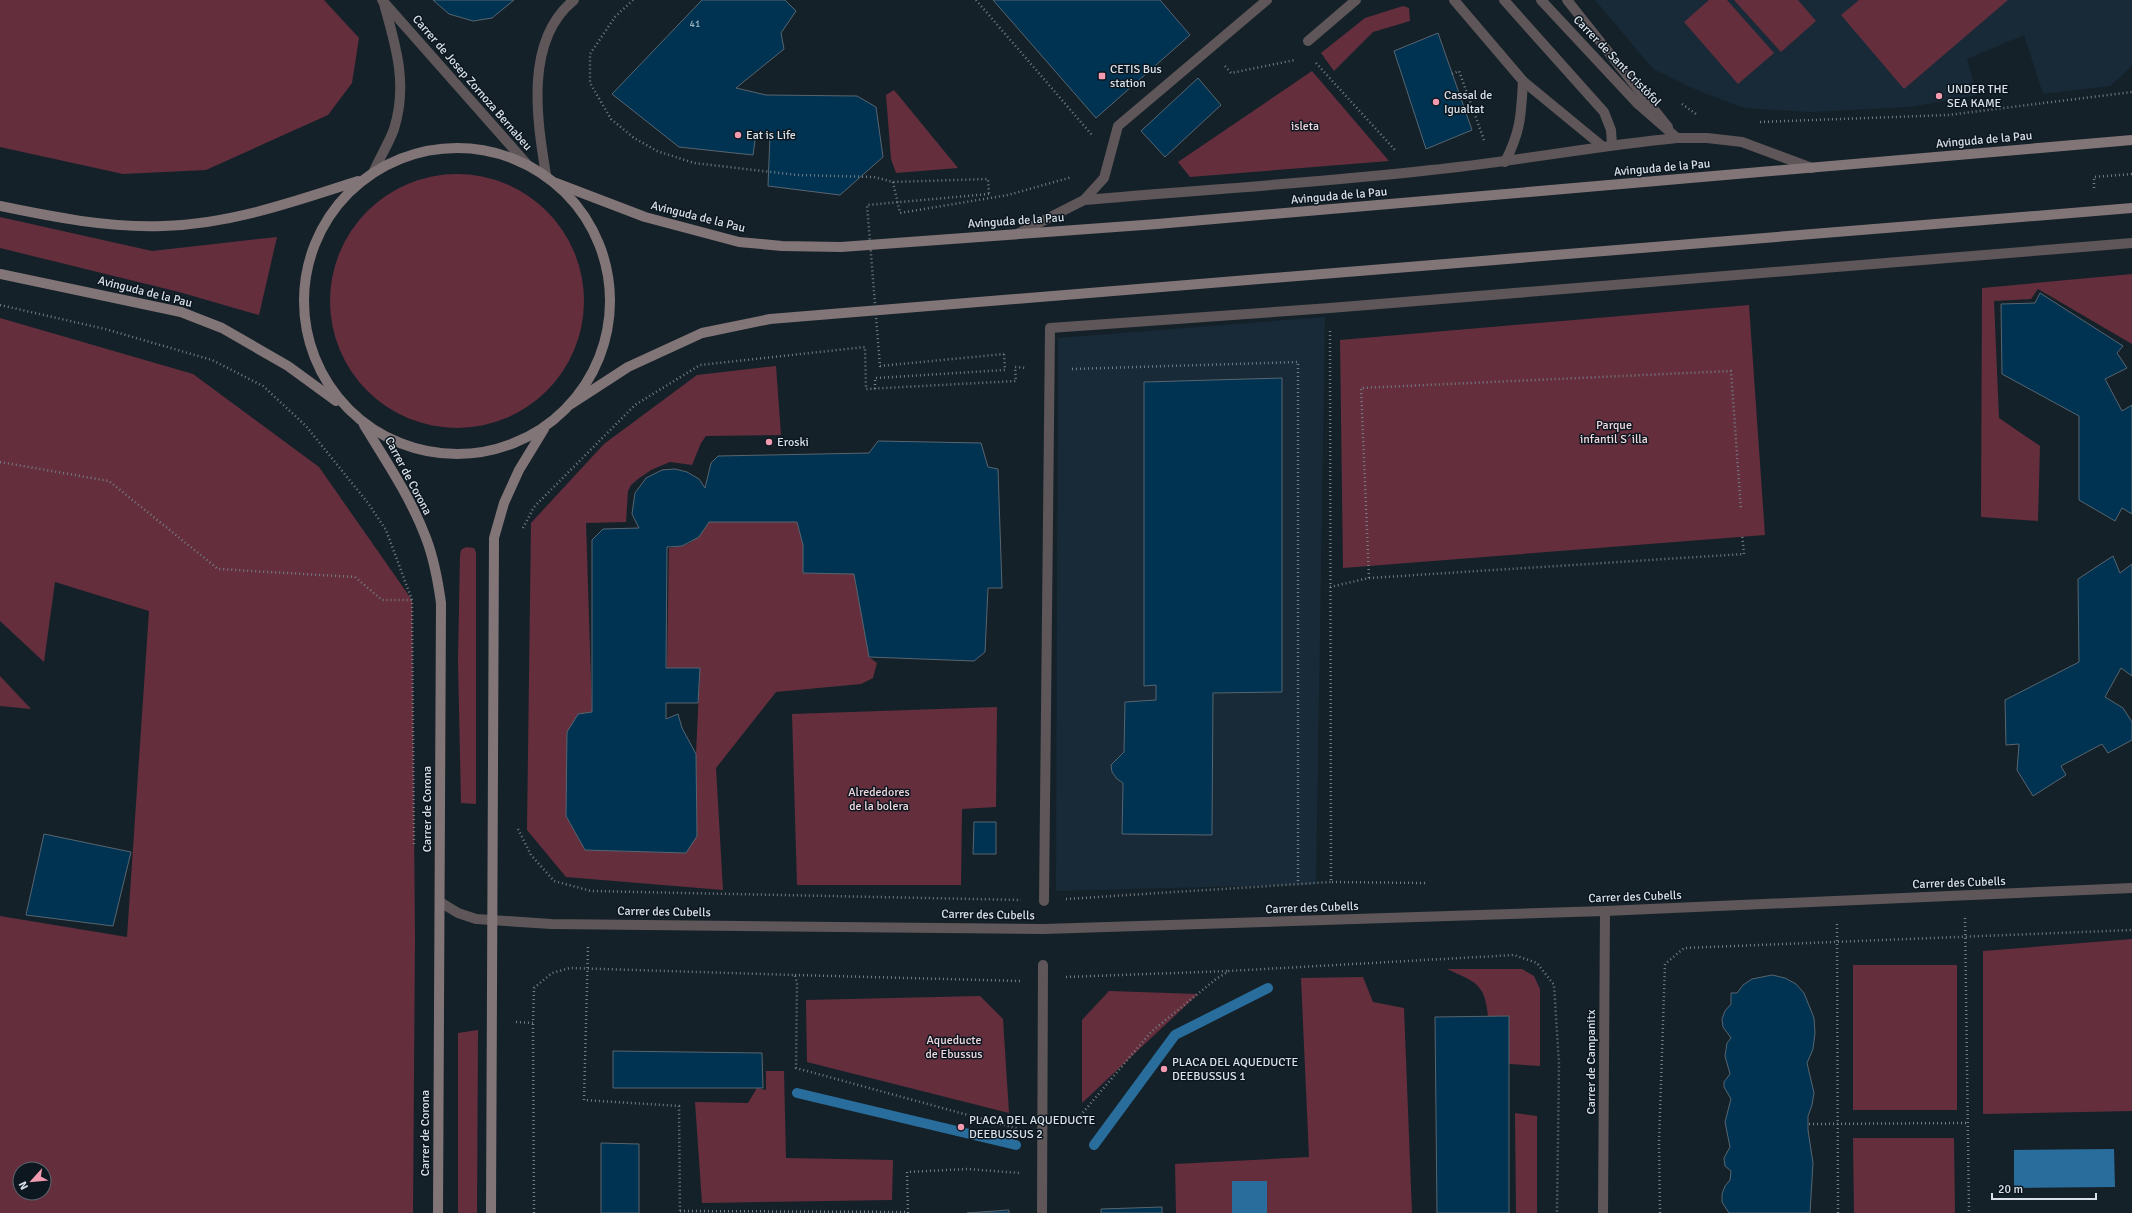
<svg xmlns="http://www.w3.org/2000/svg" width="2132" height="1213" viewBox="0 0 2132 1213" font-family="Signika,sans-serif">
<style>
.built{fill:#182a37}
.green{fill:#642e3d;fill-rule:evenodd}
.water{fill:#296d9c}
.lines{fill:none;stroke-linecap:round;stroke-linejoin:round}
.stream{stroke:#296d9c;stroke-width:10}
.building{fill:#003352;stroke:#576570}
.path{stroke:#747e85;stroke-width:2.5;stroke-dasharray:1 3;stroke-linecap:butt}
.lane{stroke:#5e5658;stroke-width:10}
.street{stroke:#5e5658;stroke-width:10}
.secondary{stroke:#827577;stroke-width:10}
.path-bridge{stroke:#747e85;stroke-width:2.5;stroke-dasharray:1 3;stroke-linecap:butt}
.poi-dot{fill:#f29ab0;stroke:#0c1720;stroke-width:1.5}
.labels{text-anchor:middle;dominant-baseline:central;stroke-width:3;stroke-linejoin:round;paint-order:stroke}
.number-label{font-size:10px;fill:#a3b5c2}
.street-label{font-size:12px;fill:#d9e0e7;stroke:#0c1720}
.poi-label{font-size:12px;fill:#d9e0e7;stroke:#0c1720;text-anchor:start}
.park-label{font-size:12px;fill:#f2d7dd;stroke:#0c1720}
</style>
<rect width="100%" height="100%" fill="#152129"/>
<g class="built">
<path d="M 1595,0 L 2132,0 L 2132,66 L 2110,86 L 2043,94 L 2024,35 L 1967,59 L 1977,95 L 1910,107 L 1811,112 L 1744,108 L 1701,92 L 1653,69 Z"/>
<path d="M 1325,317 L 1316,884 L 1056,891 L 1058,338 Z"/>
</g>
<g class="green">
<path d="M 0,0 L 324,0 L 359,38 L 352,83 L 328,115 L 206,170 L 123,174 L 0,147 Z"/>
<path d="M 1709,0 L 1727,0 L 1774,53 L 1738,84 L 1684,22 Z"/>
<path d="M 1734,0 L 1798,0 L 1816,21 L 1781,52 Z"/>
<path d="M 1859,0 L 2008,0 L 1904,89 L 1841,15 Z"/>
<path d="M 1403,6 L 1409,8 L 1410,21 L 1373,32 L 1334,71 L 1321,53 L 1365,18 Z"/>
<path d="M 1312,71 L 1389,161 L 1190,177 L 1178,162 Z"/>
<path d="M 894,90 L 958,168 L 896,173 L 891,159 L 886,95 Z"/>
<circle cx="457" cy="301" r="127"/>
<path d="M 0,217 L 152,251 L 277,237 L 259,315 L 179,292 L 0,248 Z"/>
<path d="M 2132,274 L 2132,344 L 2038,289 L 2031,299 L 1994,301 L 1999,418 L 2040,446 L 2038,521 L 1981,517 L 1982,288 Z"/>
<path d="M 1749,305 L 1765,535 L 1343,568 L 1340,340 Z"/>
<path d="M 0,318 L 193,374 L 319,467 L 412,600 L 415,936 L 413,1213 L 0,1213 L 0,916 L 127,937 L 149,611 L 55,582 L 44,662 L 0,621 ZM 20,1169 L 44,1169 L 44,1193 L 20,1193 Z"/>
<path d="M 776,366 L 781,435 L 706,436 L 701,443 L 692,465 L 670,462 L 651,470 L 638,479 L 631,485 L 628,491 L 626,522 L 586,523 L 592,712 L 566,816 L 585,850 L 686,853 L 697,836 L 696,754 L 700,668 L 667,668 L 669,548 C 691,546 697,540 709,522 L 797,522 L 803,545 L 803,573 L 854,574 L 869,657 L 877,663 L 873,678 L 861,684 L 776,692 L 716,768 L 723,890 L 566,877 L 527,830 L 531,523 L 604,444 L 697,375 Z"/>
<path d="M 466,547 L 474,548 L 476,552 L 476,804 L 461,803 L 458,660 L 460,556 L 461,550 Z"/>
<path d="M 0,676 L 31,709 L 0,706 Z"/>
<path d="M 997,707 L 996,807 L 962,809 L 961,885 L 797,885 L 792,714 Z"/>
<path d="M 2132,939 L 2132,1111 L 1983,1114 L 1983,951 Z"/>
<rect x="1853" y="965" width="104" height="145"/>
<path d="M 1447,969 L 1522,969 L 1534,976 L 1540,989 L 1540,1066 L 1509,1064 L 1509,1016 L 1488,1016 C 1485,983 1475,982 1447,969 Z"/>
<path d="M 1363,977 L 1373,1002 L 1404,1008 L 1412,1213 L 1176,1213 L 1175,1164 L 1309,1157 L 1301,978 Z"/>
<path d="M 1109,991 L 1198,994 L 1082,1103 L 1082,1020 Z"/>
<path d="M 980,996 L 1003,1019 L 1009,1113 L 807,1062 L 806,1000 Z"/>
<path d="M 478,1030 L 477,1213 L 458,1213 L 458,1033 Z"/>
<path d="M 766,1071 L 784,1071 L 786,1158 L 893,1160 L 892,1200 L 702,1203 L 695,1102 L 748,1103 L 757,1088 L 766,1090 Z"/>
<path d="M 1515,1113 L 1537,1116 L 1537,1213 L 1516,1213 Z"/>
<path d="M 1853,1138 L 1954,1138 L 1955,1213 L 1854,1213 Z"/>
</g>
<g class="water">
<path d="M 2114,1149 L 2115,1187 L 2014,1188 L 2014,1150 Z"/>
<rect x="1232" y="1181" width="35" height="32"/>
</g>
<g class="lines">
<g class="stream">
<path d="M 797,1093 L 1016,1145"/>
<path d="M 1094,1145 L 1175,1035 L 1268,988"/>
</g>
</g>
<g class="building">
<path d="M 433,0 L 514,0 L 492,18 L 473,21 L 449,14 Z"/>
<path d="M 702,0 L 785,0 L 796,11 L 781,33 L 784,49 L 736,88 L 766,95 L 857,96 L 876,107 L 883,157 L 840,195 L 768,186 L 770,135 L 756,133 L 753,155 L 679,147 L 612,94 Z"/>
<path d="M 993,0 L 1160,0 L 1190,35 L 1096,118 Z"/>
<path d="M 1438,33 L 1472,130 L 1426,149 L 1394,51 Z"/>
<path d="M 1198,78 L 1221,105 L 1165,157 L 1141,131 Z"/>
<path d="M 2040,293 L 2123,346 L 2117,353 L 2127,368 L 2105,379 L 2122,411 L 2132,405 L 2132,514 L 2122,508 L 2115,521 L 2079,500 L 2079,416 L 2002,374 L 2001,304 L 2035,303 Z"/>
<path d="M 1282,378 L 1282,692 L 1213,693 L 1212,835 L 1122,834 L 1123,783 L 1117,779 L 1112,772 L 1111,765 L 1124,752 L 1125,702 L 1156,700 L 1156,685 L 1144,686 L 1144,382 Z"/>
<path d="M 878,441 L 981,443 L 988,467 L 998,469 L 1002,588 L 988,588 L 985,652 L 974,661 L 869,657 L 854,574 L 803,573 L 803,545 L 797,522 L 709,522 L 699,537 L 682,546 L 667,547 L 666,668 L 700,668 L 698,703 L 666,703 L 666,719 L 678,714 L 682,728 L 696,754 L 697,836 L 686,853 L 585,850 L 566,816 L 567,732 L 578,714 L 592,712 L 592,540 L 603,529 L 639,528 L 632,514 L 635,493 L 646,478 L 662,470 L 675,469 L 687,472 L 699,479 L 705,488 L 711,463 L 718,456 L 869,453 Z"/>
<path d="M 2113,556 L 2120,573 L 2132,564 L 2132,676 L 2121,668 L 2105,697 L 2123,708 L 2132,722 L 2132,740 L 2108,753 L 2102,744 L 2061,766 L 2066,775 L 2033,796 L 2017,770 L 2019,744 L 2006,745 L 2005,700 L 2079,662 L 2078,579 Z"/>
<path d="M 974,822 L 996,822 L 996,854 L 973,854 Z"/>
<path d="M 44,834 L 131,852 L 113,926 L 26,915 Z"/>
<path d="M 1772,975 L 1785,978 L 1796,984 L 1804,993 L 1814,1018 L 1815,1033 L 1813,1049 L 1807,1063 L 1814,1093 L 1812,1105 L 1808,1116 L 1808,1130 L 1813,1163 L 1810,1213 L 1729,1213 L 1722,1202 L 1722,1194 L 1725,1186 L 1730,1180 L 1731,1171 L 1725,1166 L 1724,1158 L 1730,1147 L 1725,1122 L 1731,1099 L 1724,1087 L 1724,1082 L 1730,1074 L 1725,1056 L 1727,1043 L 1731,1038 L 1723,1027 L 1722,1019 L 1725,1011 L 1731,1004 L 1731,993 L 1737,993 L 1743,985 L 1752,979 Z"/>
<path d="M 1509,1016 L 1509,1213 L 1437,1213 L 1435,1017 Z"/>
<path d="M 613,1051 L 762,1053 L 763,1088 L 613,1088 Z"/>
<path d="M 601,1143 L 639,1144 L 639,1213 L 601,1213 Z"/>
<path d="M 1162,1207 L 1162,1213 L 1101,1213 L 1101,1209 Z"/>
<path d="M 1009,1210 L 1009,1213 L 967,1213 Z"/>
</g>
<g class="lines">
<g class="path">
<path d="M 633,0 L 615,17 L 590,54 L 590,83 L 611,119 L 634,138 L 657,151 L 694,163 L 797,175 L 874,177 L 893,182 L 988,179 L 989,194"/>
<path d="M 976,0 L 1092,135"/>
<path d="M 1316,63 L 1395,150"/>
<path d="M 1225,66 L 1231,73 L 1295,60"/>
<path d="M 1452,74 L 1459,71 L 1484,140"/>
<path d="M 1682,104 L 1696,114"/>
<path d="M 1760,122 L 1948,115 L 2132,92"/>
<path d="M 893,182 L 900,213 L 1008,195 L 1072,177"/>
<path d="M 2094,188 L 2094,177 L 2132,174"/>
<path d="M 0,305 L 105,329 L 212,360 L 263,386 L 306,426 L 368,503 L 386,530 L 412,600 L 414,846"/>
<path d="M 1330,331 L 1331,882 L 1426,883"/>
<path d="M 1072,369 L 1298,362 L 1298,884"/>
<path d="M 875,389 L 875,378 L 1005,370 L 1004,354"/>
<path d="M 0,462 L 109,481 L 218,569 L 355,577 L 382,600 L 413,600"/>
<path d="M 523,528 L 534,507 L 635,405 L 700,365 L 865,347 L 866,389 L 1016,381 L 1015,367 L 1027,368"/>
<path d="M 1369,578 L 1361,388 L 1731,371 L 1741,510"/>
<path d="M 1330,587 L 1369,578 L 1744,554 L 1742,534"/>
<path d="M 518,829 L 531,855 L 554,881 L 591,891 L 1021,900"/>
<path d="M 1066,899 L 1331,882"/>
<path d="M 1965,918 L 1969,1213"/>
<path d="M 1837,924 L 1838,1213"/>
<path d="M 588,947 L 584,1100 L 679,1106 L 680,1213"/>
<path d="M 795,975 L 1020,981"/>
<path d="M 1066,977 L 1229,971"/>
<path d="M 516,1022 L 533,1023 L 534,988 L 552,973 L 570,968 L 795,975 L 797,984 L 796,1068 L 1019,1129"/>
<path d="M 533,1024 L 534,1213"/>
<path d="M 1066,1123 L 1080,1116 L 1151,1032 L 1216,979 L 1229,971 L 1514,955 L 1537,963 L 1554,985 L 1559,1064 L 1557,1213"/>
<path d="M 1809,1124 L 1968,1123"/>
<path d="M 680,1211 L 908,1212"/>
<path d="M 908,1213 L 907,1172 L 967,1169 L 1020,1173"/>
<path d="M 1660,1213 L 1659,1142 L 1665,964 L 1684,948 L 2132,930"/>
</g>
<g class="lane">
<path d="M 1454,0 L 1523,81 L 1602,146"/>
<path d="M 1504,0 L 1604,112 L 1611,130 L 1612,144"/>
<path d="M 1567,0 L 1668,127"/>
<path d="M 1308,41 L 1356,0"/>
<path d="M 1505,162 C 1521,131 1521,115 1523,81"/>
<path d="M 1084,200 C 1200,190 1316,183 1431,170 C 1513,162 1594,146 1677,138"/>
</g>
<g class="street">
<path d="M 382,0 L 526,163"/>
<path d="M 1541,0 L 1638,104 L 1677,138 L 1707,138 L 1742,142 L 1812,168"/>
<path d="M 374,171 C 380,157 389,143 394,129 C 408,85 396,46 384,4"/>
<path d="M 546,175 C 537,120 524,40 574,0"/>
<path d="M 1017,234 L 1084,200 L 1104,178 L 1118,126 L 1267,0"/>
<path d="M 1044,901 L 1050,328 L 1330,308 L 2132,243"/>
<path d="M 440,902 L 458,913 L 476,919 L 551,924 L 1044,929 L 1605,911 L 2132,888"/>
<path d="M 1042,1213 L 1043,965"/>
<path d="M 1603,1213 L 1605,911"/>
</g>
<g class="secondary">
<circle cx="457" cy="301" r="153"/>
<path d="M 556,183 L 645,217 L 739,242 L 782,246 L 841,247 L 1157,224 L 2132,140"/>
<path d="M 0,206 C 53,217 108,228 163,226 C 230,224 294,202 358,181"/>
<path d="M 0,274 L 181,312 L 222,328 L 288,366 L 336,401"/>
<path d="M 571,404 L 628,367 L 702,333 L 770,319 L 2132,208"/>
<path d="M 364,425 C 386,461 411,498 426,538 C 434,559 438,581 441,603 L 438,1213"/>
<path d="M 491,1213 L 494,538 L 504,503 L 519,470 L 544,429"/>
</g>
<path class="path-bridge" d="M 989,194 L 867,205 L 880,366 L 1004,354"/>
</g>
<g class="poi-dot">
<rect x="1098" y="72" width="8" height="8" rx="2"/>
<circle cx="1939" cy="96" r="4"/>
<circle cx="1436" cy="102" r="4"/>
<circle cx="738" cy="135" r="4"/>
<circle cx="769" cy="442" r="4"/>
<circle cx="1164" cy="1069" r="4"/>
<circle cx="961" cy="1127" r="4"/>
</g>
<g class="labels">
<g class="number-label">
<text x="695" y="24">41</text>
</g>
<g class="street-label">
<text transform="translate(1617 61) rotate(46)">Carrer de Sant Cristòfol</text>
<text transform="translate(472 83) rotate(49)">Carrer de Josep Zornoza Bernabeu</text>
<text transform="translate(1984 140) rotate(-5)">Avinguda de la Pau</text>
<text transform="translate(1662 168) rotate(-5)">Avinguda de la Pau</text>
<text transform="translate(1339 196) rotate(-5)">Avinguda de la Pau</text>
<text transform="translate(698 217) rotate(14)">Avinguda de la Pau</text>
<text transform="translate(1016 221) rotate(-4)">Avinguda de la Pau</text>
<text transform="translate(145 292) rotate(14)">Avinguda de la Pau</text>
<text transform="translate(408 476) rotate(62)">Carrer de Corona</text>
<text transform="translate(427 809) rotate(-90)">Carrer de Corona</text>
<text transform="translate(1959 883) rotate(-2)">Carrer des Cubells</text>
<text transform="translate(1635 897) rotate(-2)">Carrer des Cubells</text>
<text transform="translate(1312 908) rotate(-2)">Carrer des Cubells</text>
<text transform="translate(664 912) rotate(1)">Carrer des Cubells</text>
<text transform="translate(988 915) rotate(1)">Carrer des Cubells</text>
<text transform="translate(1591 1062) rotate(-90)">Carrer de Campanitx</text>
<text transform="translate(425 1133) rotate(-90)">Carrer de Corona</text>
</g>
<g class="poi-label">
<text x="1110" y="69">CETIS Bus<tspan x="1110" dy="14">station</tspan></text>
<text x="1947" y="89">UNDER THE<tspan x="1947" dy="14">SEA KAME</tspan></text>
<text x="1444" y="95">Cassal de<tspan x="1444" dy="14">Igualtat</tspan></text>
<text x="746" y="135">Eat is Life</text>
<text x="777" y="442">Eroski</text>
<text x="1172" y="1062">PLACA DEL AQUEDUCTE<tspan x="1172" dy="14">DEEBUSSUS 1</tspan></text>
<text x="969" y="1120">PLACA DEL AQUEDUCTE<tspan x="969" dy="14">DEEBUSSUS 2</tspan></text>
</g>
<g class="park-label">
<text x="1305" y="126">isleta</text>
<text x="1614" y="425">Parque<tspan x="1614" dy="14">infantil S´illa</tspan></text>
<text x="879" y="792">Alrededores<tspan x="879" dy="14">de la bolera</tspan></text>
<text x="954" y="1040">Aqueducte<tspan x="954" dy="14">de Ebussus</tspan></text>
</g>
</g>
<g transform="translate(32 1181) rotate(243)"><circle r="19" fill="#0c1720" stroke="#5e6770"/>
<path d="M0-3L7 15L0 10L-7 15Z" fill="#f29ab0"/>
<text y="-6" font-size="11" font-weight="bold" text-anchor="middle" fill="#d9e0e7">N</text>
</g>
<path d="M1992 1193v6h104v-6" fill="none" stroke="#d9e0e7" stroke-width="2"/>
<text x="1998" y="1193" font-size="12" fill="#d9e0e7" stroke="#0c1720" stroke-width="3" paint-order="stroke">20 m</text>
</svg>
